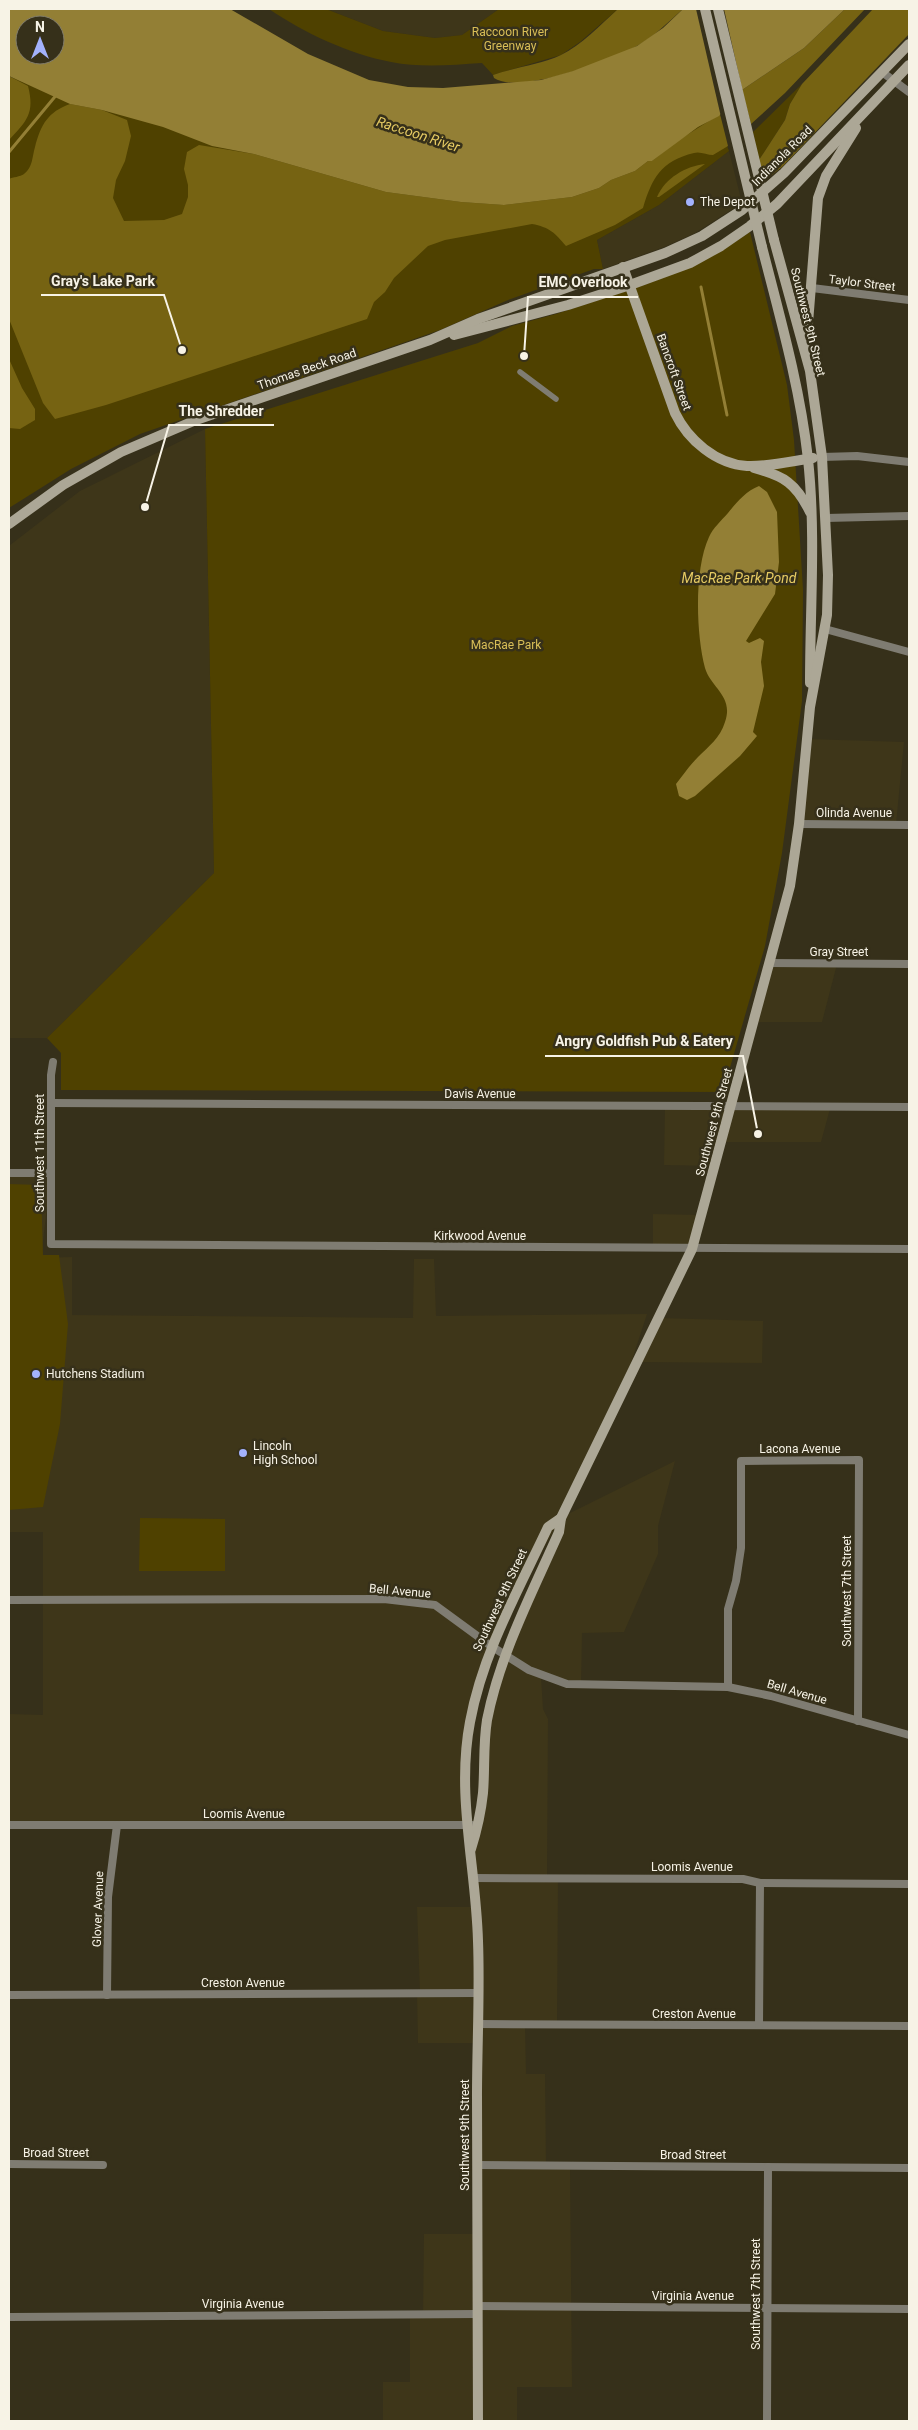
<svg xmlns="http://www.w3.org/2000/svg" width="918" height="2430" viewBox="0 0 918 2430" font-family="Roboto,sans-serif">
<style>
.built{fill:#3e3619}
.green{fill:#4f4100}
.forest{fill:#766312}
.water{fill:#937f35;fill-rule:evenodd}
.pier{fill:#36301a}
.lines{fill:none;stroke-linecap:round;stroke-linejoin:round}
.stream{stroke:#937f35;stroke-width:3}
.pedestrian{stroke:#7f7c72;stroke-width:5.5}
.minor{stroke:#7f7c72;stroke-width:8}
.secondary{stroke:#aca796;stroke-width:10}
.secondary-bridge{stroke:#aca796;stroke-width:10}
.poi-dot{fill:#a3b2fd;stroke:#36301a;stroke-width:2}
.labels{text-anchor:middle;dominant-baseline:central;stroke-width:5;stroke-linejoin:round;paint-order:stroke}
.park-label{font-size:12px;fill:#d9be57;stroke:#36301a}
.street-label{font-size:12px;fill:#f7f3e6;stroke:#36301a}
.poi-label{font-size:12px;fill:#f7f3e6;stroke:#36301a;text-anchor:start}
.water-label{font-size:14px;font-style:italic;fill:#e6cb63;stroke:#36301a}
.leader{fill:none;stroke:#f7f3e6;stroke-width:2}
.callout-dot{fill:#f7f3e6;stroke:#36301a;stroke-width:2}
.callout-label{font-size:14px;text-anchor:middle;font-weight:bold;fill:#f7f3e6;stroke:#36301a;stroke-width:5;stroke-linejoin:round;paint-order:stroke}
</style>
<rect width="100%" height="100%" fill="#36301a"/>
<g class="built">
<path d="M 326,9 L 499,9 L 462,35 L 435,38 L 383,31 Z"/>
<path d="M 729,151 L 742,203 L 695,233 L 664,247 L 603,269 L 597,240 L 659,205 Z"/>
<path d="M 205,429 L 214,873 L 47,1038 L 9,1038 L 9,546 L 80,491 Z"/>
<path d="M 807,739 L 904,742 L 896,824 L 799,824 Z"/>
<path d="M 770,963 L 837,964 L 822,1022 L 754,1022 Z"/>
<path d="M 831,1105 L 821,1142 L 722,1142 L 715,1166 L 664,1165 L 665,1106 Z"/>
<path d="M 9,1173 L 51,1173 L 41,1258 L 72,1257 L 72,1315 L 413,1318 L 414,1259 L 434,1259 L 436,1316 L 647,1314 L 617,1406 L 562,1517 L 675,1461 L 658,1526 L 658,1554 L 624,1632 L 582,1633 L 581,1686 L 541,1677 L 543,1709 L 548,1719 L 547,1878 L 558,1878 L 557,2024 L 525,2024 L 526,2074 L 545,2074 L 546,2165 L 570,2166 L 572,2387 L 517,2387 L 517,2421 L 383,2421 L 383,2382 L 410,2382 L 410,2315 L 423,2315 L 424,2234 L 477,2234 L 477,2043 L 418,2043 L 417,1993 L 420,1993 L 417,1907 L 476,1907 L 471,1849 L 494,1688 L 559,1522 L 511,1603 L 469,1724 L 466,1825 L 64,1825 L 9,1821 L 9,1714 L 43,1715 L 43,1532 L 9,1532 Z"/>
<path d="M 653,1214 L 701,1215 L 692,1249 L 653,1249 Z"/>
<path d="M 659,1318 L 763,1321 L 762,1363 L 638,1362 Z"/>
</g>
<g class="green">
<path d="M 269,9 L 326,9 L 383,31 L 435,38 L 462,35 L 499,9 L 618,9 L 580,42 L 561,55 L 493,75 L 482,63 C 452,65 421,68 391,62 C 349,54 304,33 269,9 Z"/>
<path d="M 9,78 L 718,121 L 729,151 L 659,205 L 597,240 L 603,269 L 594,269 L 508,300 L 440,330 L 140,434 L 71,469 L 9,508 Z"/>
<path d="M 802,84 L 790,104 L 785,120 L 759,160 L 753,132 Z"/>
<path d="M 750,232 L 787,385 L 794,440 L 803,590 L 802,701 L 782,853 L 765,946 L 723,1092 L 61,1090 L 61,1053 L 47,1038 L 214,873 L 205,429 L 478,343 L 512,326 L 556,314 L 647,284 L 724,249 Z"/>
<path d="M 9,1184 L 41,1185 L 43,1255 L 59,1255 L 68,1324 L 60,1424 L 43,1507 L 9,1510 Z"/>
<path d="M 140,1518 L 225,1519 L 225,1571 L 139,1571 Z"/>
</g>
<g class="forest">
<path d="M 618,9 L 683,9 C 668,22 653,38 635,47 C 609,61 519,95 494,78 L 493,75 C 515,67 540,65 561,55 C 582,45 600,25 618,9 Z"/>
<path d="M 845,9 L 865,9 L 785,93 L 751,124 L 742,90 L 804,48 Z"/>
<path d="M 873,9 L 909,9 L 909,34 L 782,167 L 764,181 L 759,160 L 785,120 L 790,104 L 802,84 Z"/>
<path d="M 9,76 L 28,86 C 35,113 27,121 9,140 Z"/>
<path d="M 70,104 L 102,110 L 127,120 L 131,136 L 125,161 L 116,180 L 113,198 L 124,221 L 164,220 L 182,214 L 188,197 L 188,185 L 184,169 L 187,152 L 199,145 L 254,154 L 386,192 L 461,202 L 504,205 L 572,197 L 599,188 L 611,180 L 635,171 L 648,161 L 652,161 L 679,140 L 720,114 L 728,146 L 713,155 C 707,155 700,151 694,153 C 661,161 652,178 643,208 L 615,225 L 566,246 C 555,233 549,227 532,224 L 445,240 L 428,246 L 394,278 L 385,292 L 374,302 L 367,319 L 106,405 L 55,419 L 43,403 L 9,319 L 9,179 C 13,177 20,177 24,174 C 33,167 32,157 35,147 C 41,124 48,112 70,104 Z"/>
<path d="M 705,164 L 659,197 L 657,197 C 665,178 686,166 705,164 Z"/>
<path d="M 9,359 L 22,388 L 35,409 L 35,420 L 20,429 L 9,428 Z"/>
</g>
<g class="water">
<path d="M 9,9 L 230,9 L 308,54 L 369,80 L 408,87 L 443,88 L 541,80 L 573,71 L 637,46 L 663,28 L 683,9 L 845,9 L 804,48 L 742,90 L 719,116 L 698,127 L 652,161 L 648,161 L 635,171 L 611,180 L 599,188 L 572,197 L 504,205 L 461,202 L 386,192 L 254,154 L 212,146 L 163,127 L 102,110 L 70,104 L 9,76 ZM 25,25 L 55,25 L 55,55 L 25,55 Z"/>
<path d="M 759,486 L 767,492 L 777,512 L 779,562 L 775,594 L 746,641 L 749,643 L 760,638 L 764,641 L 761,662 L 764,686 L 753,732 L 757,736 L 740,756 L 695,796 L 687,800 L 679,796 L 676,784 C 683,775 690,765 698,757 C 709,746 720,738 725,722 C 734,696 711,688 705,668 C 696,634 694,569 709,537 C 713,528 721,521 728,513 C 736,503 746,491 759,486 Z"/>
</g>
<path class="pier" d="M 696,9 L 724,9 L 743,93 L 721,117 Z"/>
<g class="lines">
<g class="stream">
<path d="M 9,152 L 58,93"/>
<path d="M 701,287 L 727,415"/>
</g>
<path class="pedestrian" d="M 520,372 L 556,399"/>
<g class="minor">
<path d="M 882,72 L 909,92"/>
<path d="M 812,288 L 909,300"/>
<path d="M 822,457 L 857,456 L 909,462"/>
<path d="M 826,518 L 909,516"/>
<path d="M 825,629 L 909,652"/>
<path d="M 799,824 L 909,825"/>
<path d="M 770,963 L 909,964"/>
<path d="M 53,1062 L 51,1075 L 51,1244 L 909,1249"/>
<path d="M 51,1103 L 909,1107"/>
<path d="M 9,1173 L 51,1173"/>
<path d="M 9,1600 L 384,1599 L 435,1605 L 491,1646 L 529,1670 L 567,1684 L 728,1687 L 771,1696 L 909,1735"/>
<path d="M 728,1687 L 728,1609 L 736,1581 L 741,1548 L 741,1461 L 859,1460 L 858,1721"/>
<path d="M 9,1825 L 472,1825"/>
<path d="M 473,1878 L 743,1879 L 760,1883 L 909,1884"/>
<path d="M 9,1995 L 478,1993"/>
<path d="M 107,1995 L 108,1897 L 117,1825"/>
<path d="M 478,2024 L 909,2026"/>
<path d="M 759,2025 L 760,1883"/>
<path d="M 9,2164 L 103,2165"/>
<path d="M 477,2165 L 909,2168"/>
<path d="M 477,2306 L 909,2309"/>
<path d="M 9,2317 L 477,2314"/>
<path d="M 767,2421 L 768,2167"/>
</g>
<g class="secondary">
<path d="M 762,247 C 780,317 800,387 808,459 C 816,534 810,609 810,683"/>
<path d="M 623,267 L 675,413 C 688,440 716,464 747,466 C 768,467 792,461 813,458"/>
<path d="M 454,335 L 568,305 L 630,285 L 690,263 L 721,246 L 750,226 L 777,204 L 909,65"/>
<path d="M 806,348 L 818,198 L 826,176 L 856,128"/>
<path d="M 754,468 C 784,476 796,483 810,512"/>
<path d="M 9,524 L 63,485 L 121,452 L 196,420 L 430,340 L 478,319 L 665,253 L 702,236 L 742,210 L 784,173 L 909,44"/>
<path d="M 471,1849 C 477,1830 481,1812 483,1793 C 485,1769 483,1745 487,1720 C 500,1654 532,1593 559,1532 L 561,1518 L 692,1249 L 790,886 L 799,824 L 810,707 L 827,615 L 828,575 L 822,457 L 810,371 L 774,240"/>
<path d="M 478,2421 C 477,2313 477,2205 477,2096 C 477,2044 480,1992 478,1941 C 476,1867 456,1795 470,1722 C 483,1652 518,1591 548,1527 L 561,1518"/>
</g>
<g class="secondary-bridge">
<path d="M 705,9 L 762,247"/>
<path d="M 718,9 L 774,240"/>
</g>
</g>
<g class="poi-dot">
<circle cx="690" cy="202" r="5"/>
<circle cx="36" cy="1374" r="5"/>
<circle cx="243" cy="1453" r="5"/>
</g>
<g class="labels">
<g class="park-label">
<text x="510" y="32">Raccoon River<tspan x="510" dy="14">Greenway</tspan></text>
<text x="506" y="645">MacRae Park</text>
</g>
<g class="street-label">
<text transform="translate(782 156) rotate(-45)">Indianola Road</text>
<text transform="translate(862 283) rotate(7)">Taylor Street</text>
<text transform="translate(808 322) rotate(76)">Southwest 9th Street</text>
<text transform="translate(307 369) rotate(-19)">Thomas Beck Road</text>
<text transform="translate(674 372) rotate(70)">Bancroft Street</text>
<text x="854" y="813">Olinda Avenue</text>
<text x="839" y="952">Gray Street</text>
<text x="480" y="1094">Davis Avenue</text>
<text transform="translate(714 1122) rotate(-75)">Southwest 9th Street</text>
<text transform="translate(40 1153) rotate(-90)">Southwest 11th Street</text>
<text x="480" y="1236">Kirkwood Avenue</text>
<text x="800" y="1449">Lacona Avenue</text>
<text transform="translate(400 1591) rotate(5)">Bell Avenue</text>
<text transform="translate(847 1591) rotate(-90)">Southwest 7th Street</text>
<text transform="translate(500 1600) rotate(-65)">Southwest 9th Street</text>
<text transform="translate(797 1692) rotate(16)">Bell Avenue</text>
<text x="244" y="1814">Loomis Avenue</text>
<text x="692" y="1867">Loomis Avenue</text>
<text transform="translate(98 1909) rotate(-88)">Glover Avenue</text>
<text x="243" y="1983">Creston Avenue</text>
<text x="694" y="2014">Creston Avenue</text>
<text transform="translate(465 2135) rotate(-90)">Southwest 9th Street</text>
<text x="56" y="2153">Broad Street</text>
<text x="693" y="2155">Broad Street</text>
<text transform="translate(756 2294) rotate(-90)">Southwest 7th Street</text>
<text x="693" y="2296">Virginia Avenue</text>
<text x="243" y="2304">Virginia Avenue</text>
</g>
<g class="poi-label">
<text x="700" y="202">The Depot</text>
<text x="46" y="1374">Hutchens Stadium</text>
<text x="253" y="1446">Lincoln<tspan x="253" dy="14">High School</tspan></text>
</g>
<g class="water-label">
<text transform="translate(418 134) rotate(18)">Raccoon River</text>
<text x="739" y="578">MacRae Park Pond</text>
</g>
</g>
<path class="leader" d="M182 350L164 295H41M524 356L528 297H638M145 507L169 425H274M758 1134L743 1056H545"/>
<g class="callout-dot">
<circle cx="182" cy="350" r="5"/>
<circle cx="524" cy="356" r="5"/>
<circle cx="145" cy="507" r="5"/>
<circle cx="758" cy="1134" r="5"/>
</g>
<g class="callout-label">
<text x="103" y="286">Gray's Lake Park</text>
<text x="583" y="287">EMC Overlook</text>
<text x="221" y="416">The Shredder</text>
<text x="644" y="1046">Angry Goldfish Pub &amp; Eatery</text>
</g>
<rect width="918" height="2430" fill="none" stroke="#f7f3e6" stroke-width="20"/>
<g transform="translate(40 40)"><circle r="24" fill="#36301a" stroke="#837e6c"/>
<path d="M0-4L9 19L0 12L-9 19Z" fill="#a3b2fd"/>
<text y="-8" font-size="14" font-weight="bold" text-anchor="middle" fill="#f7f3e6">N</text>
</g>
</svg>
